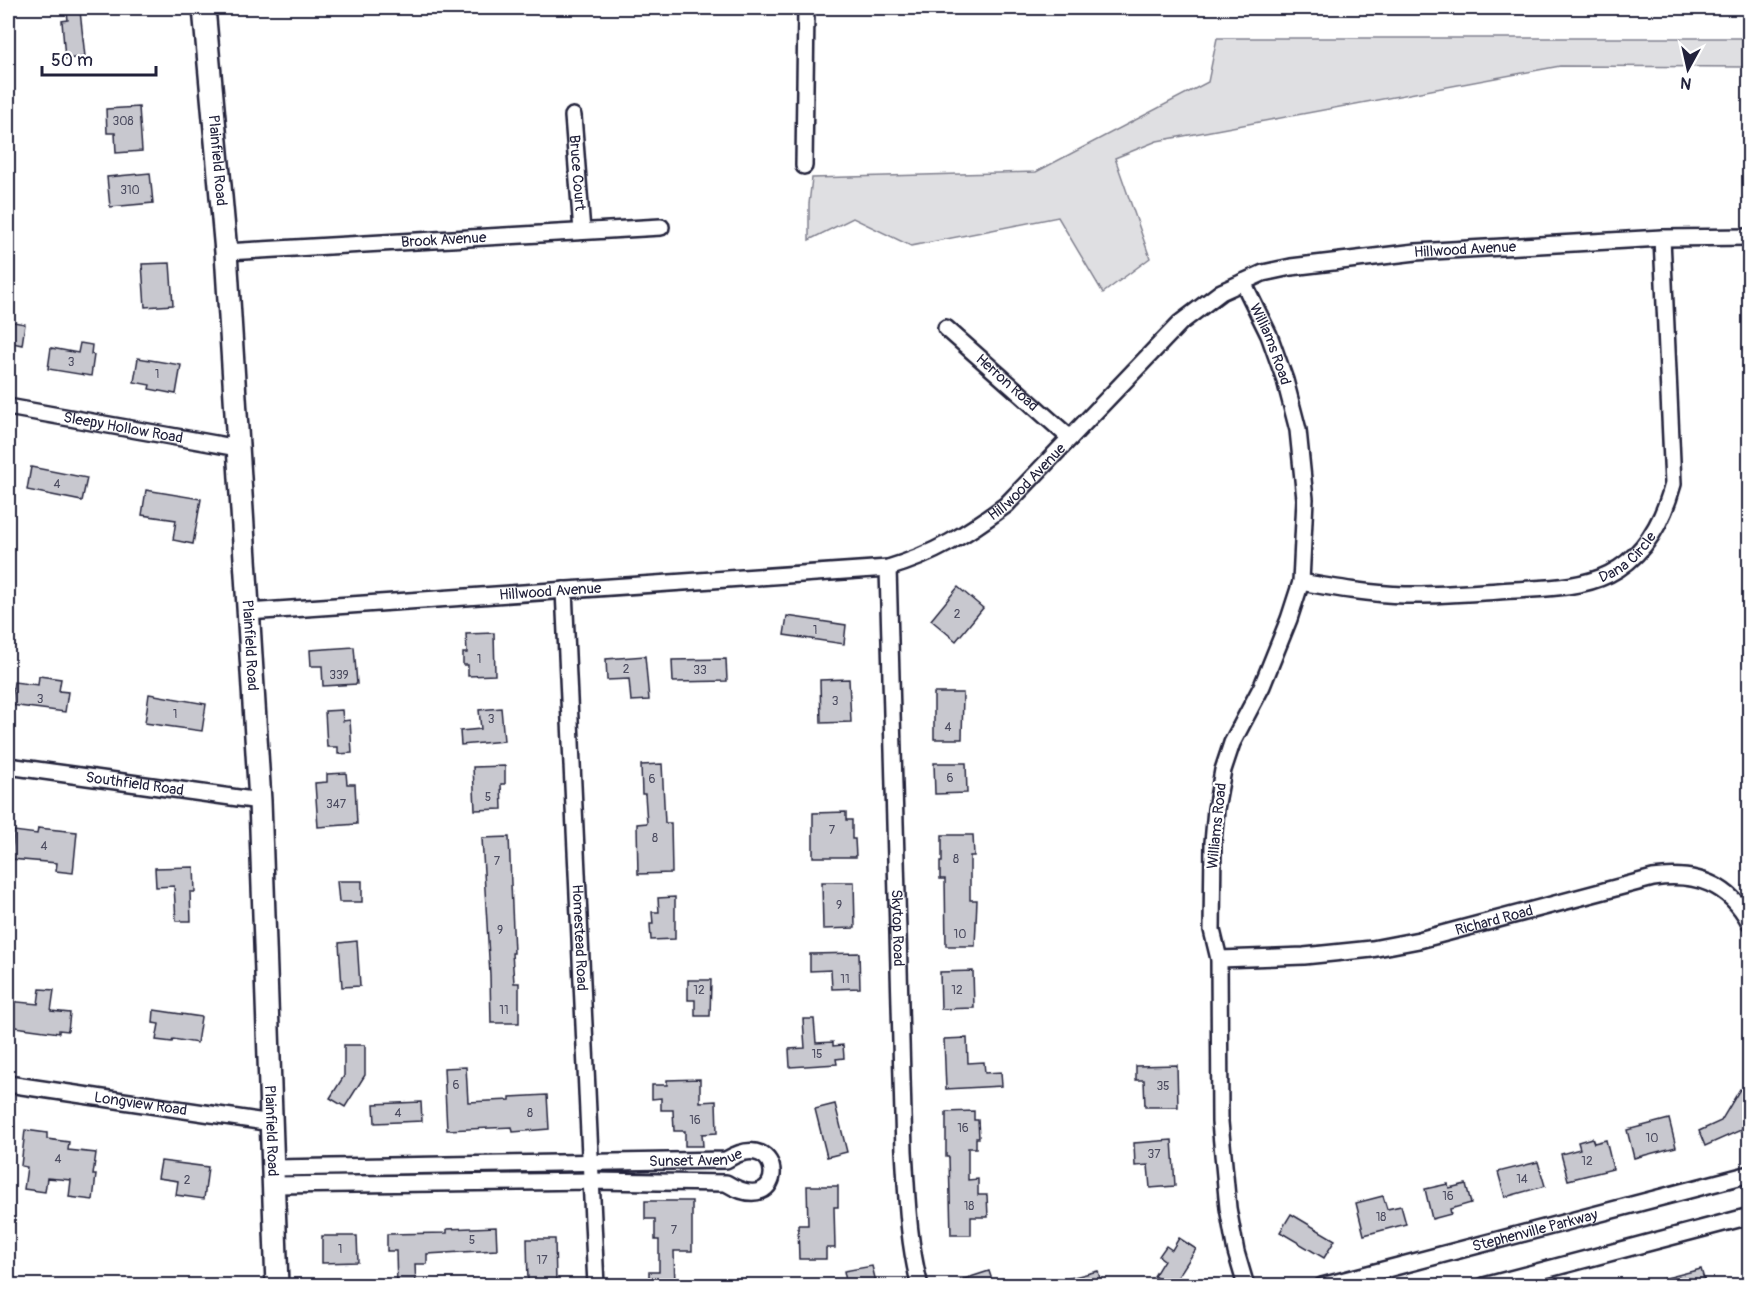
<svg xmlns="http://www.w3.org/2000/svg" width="1757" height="1293" viewBox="0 0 1757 1293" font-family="Pangolin,sans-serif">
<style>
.green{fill:#dfdfe2;stroke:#80808e;stroke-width:1.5}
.building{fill:#c8c8cf;stroke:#22223b;stroke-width:1.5}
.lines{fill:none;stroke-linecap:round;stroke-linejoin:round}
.street-casing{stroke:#22223b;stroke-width:20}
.secondary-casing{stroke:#22223b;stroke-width:26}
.street{stroke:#fff;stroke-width:15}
.secondary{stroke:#fff;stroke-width:21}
.labels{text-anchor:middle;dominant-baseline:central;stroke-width:4.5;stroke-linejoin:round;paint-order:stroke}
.number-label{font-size:12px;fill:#4c4c60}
.street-label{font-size:15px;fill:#22223b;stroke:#fff}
</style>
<rect width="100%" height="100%" fill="#fff"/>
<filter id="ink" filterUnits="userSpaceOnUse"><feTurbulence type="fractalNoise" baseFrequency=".0167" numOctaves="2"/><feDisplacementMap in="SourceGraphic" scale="12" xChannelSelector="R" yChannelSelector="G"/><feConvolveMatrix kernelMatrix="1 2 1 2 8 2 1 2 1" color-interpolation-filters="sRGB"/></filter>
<g filter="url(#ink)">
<path class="green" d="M 1217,38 L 1749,38 L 1749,67 L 1560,66 L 1157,141 L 1115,158 L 1150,258 L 1103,293 L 1058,217 L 911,246 L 853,218 L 809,240 L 809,204 L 812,178 L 1036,172 L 1208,82 Z"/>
<g class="building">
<path d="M 80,11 L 85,57 L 65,59 L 62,21 L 68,20 L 67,12 Z"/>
<path d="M 139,107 L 142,151 L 116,153 L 115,133 L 107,133 L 106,109 Z"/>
<path d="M 150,173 L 153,203 L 110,207 L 107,177 Z"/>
<path d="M 170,263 L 173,305 L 145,307 L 142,264 Z"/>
<path d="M 8,321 L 25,324 L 22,345 L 8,342 Z"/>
<path d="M 80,343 L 92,345 L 91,354 L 94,355 L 91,376 L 48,369 L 51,348 L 78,353 Z"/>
<path d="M 138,358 L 181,365 L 176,394 L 149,389 L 150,385 L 134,382 Z"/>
<path d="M 31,467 L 87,478 L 82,501 L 27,490 Z"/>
<path d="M 146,490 L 201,499 L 193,544 L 173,540 L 176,520 L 142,515 Z"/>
<path d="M 958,587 L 983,608 L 956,641 L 931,620 Z"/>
<path d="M 787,616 L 846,625 L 844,644 L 784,635 Z"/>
<path d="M 494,633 L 495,675 L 468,676 L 468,665 L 463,665 L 463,653 L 467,653 L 466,634 Z"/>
<path d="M 354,647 L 357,684 L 323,686 L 322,666 L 311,666 L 310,650 Z"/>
<path d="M 645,656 L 649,700 L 631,701 L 629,679 L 607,680 L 606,659 Z"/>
<path d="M 726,659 L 727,681 L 673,682 L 672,660 Z"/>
<path d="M 39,676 L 61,679 L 59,691 L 68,692 L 65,712 L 11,705 L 14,682 L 38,685 Z"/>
<path d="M 849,679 L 851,722 L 821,723 L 820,680 Z"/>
<path d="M 934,693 L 963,693 L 962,739 L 934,739 Z"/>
<path d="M 149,694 L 206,704 L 202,731 L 145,723 Z"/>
<path d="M 501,708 L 504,741 L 461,745 L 460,731 L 481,729 L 479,710 Z"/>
<path d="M 342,710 L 343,721 L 350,720 L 352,753 L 338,754 L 338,747 L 327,747 L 325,711 Z"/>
<path d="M 934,763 L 966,763 L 967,793 L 935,794 Z"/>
<path d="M 662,764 L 665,823 L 671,823 L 672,873 L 638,874 L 637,824 L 647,823 L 645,794 L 642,794 L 641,765 Z"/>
<path d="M 505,766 L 505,784 L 501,784 L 502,809 L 475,810 L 473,767 Z"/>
<path d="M 346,773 L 347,784 L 355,784 L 357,824 L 318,827 L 315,783 L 327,782 L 327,774 Z"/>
<path d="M 846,812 L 846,820 L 852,820 L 852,839 L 855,839 L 856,857 L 813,857 L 813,813 Z"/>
<path d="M 38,828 L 77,832 L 73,873 L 56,871 L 57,863 L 11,859 L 14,831 L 37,834 Z"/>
<path d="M 942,835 L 973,835 L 974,856 L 970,856 L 970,900 L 977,900 L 975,946 L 946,946 L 945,879 L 940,879 L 940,862 L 942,862 Z"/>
<path d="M 509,837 L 514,953 L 512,953 L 514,983 L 519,983 L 519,1023 L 491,1023 L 490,975 L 482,838 Z"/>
<path d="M 194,867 L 195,892 L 190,892 L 191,921 L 176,921 L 174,886 L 156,887 L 155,868 Z"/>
<path d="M 337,881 L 362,881 L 362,902 L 339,902 Z"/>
<path d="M 822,882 L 854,882 L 855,928 L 823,929 Z"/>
<path d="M 675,897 L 675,939 L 651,940 L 650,924 L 653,924 L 652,912 L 659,912 L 658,898 Z"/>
<path d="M 357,941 L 360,986 L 342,987 L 339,943 Z"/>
<path d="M 859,953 L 860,988 L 832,989 L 831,970 L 810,971 L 810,954 Z"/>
<path d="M 973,971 L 974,1008 L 941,1009 L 940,972 Z"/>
<path d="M 688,980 L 711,980 L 710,1016 L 695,1016 L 695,1000 L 688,1000 Z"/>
<path d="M 40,989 L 54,990 L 51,1011 L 70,1013 L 68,1031 L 59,1030 L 59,1033 L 8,1026 L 8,1001 L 38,1004 Z"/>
<path d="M 154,1010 L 201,1017 L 197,1043 L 173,1039 L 172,1042 L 156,1040 L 159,1024 L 153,1023 Z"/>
<path d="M 803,1019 L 814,1019 L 816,1043 L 833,1042 L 833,1046 L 843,1045 L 844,1058 L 836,1059 L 837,1064 L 790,1067 L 789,1049 L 805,1048 Z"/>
<path d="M 967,1038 L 968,1063 L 984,1062 L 985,1073 L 1001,1072 L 1002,1086 L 946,1089 L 944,1039 Z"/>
<path d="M 344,1045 L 365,1045 L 365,1075 L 345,1107 L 330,1098 L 344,1076 Z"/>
<path d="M 1177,1065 L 1178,1107 L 1145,1107 L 1144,1080 L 1136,1080 L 1136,1066 Z"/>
<path d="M 466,1067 L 468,1102 L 510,1100 L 510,1097 L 547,1095 L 549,1129 L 513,1132 L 512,1127 L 447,1130 L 444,1068 Z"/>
<path d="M 700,1079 L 700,1102 L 716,1101 L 717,1133 L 702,1134 L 703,1146 L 685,1146 L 685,1131 L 674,1131 L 673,1110 L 661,1110 L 661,1098 L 652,1099 L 652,1085 L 667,1085 L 667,1080 Z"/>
<path d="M 1740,1089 L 1749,1095 L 1749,1116 L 1741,1130 L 1705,1146 L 1699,1131 L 1721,1121 Z"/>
<path d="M 421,1102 L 422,1121 L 375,1123 L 374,1104 Z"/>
<path d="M 835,1104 L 847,1152 L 827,1157 L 815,1109 Z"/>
<path d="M 974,1111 L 974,1120 L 978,1120 L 979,1138 L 976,1138 L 976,1148 L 968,1148 L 968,1180 L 978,1179 L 978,1195 L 987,1195 L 988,1217 L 971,1217 L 971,1235 L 951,1235 L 949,1157 L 946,1157 L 946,1112 Z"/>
<path d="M 1669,1119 L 1676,1147 L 1634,1158 L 1627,1130 Z"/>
<path d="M 25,1130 L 47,1133 L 47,1139 L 69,1142 L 68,1150 L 96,1153 L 93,1175 L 96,1175 L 93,1200 L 69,1197 L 71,1180 L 47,1178 L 45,1192 L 24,1189 L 27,1167 L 21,1166 Z"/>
<path d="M 1592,1138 L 1594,1143 L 1606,1140 L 1613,1169 L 1568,1180 L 1561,1154 L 1580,1149 L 1578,1142 Z"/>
<path d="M 1172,1140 L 1175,1186 L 1150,1188 L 1148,1165 L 1135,1166 L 1134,1143 Z"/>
<path d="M 161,1161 L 208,1167 L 204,1199 L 176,1195 L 178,1181 L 158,1178 Z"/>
<path d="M 1538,1162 L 1545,1186 L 1505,1197 L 1498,1172 Z"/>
<path d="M 1448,1184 L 1449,1188 L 1466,1184 L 1471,1203 L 1450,1209 L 1451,1214 L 1432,1219 L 1425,1189 Z"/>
<path d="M 807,1186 L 838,1186 L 838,1207 L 834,1207 L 835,1248 L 826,1248 L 826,1259 L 799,1259 L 798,1225 L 808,1225 Z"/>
<path d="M 1383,1196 L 1387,1209 L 1401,1206 L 1406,1224 L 1364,1235 L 1356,1203 Z"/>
<path d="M 645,1201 L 692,1201 L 692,1251 L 674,1251 L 675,1286 L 649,1286 L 649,1272 L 659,1272 L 659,1240 L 655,1240 L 655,1219 L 645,1219 Z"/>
<path d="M 1291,1214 L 1335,1240 L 1324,1258 L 1280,1232 Z"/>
<path d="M 496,1227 L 497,1250 L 427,1254 L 427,1264 L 415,1264 L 416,1286 L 397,1286 L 396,1251 L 387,1251 L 387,1234 L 447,1233 L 447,1229 Z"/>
<path d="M 322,1236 L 357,1236 L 358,1262 L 322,1263 Z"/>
<path d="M 1179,1238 L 1196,1249 L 1172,1286 L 1168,1286 L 1154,1276 L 1164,1260 L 1159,1256 L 1166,1246 L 1172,1250 Z"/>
<path d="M 527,1239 L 555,1239 L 556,1282 L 528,1283 Z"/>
<path d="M 872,1266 L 877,1286 L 847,1286 L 844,1271 Z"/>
<path d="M 1701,1269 L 1706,1286 L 1652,1286 L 1651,1282 Z"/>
<path d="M 989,1271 L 994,1286 L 953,1286 L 952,1283 Z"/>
<path d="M 1098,1271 L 1102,1286 L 1058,1286 L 1058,1281 Z"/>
</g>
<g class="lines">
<g class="street-casing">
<g id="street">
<path id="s1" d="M 573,116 L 582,231"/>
<path d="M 804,166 L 806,8"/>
<path id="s2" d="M 226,252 L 661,227"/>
<path id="s3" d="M 1243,282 L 1269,335 L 1285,380 L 1298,430 L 1305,499 L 1301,582 L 1289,619 L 1262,686 L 1232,743 L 1223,770 L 1216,809 L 1213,843 L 1212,930 L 1219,959 L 1220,1122 L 1228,1208 L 1236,1252 L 1246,1286"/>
<path id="s4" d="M 946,328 L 1070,438"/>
<path id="s5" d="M 8,407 L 238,448"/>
<path id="s6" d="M 888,568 L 904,1151 C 907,1196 908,1242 920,1286"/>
<path id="s7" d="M 1301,582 C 1335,588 1370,594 1405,595 C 1442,596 1478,592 1515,590 C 1546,588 1581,588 1609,574 C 1645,556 1663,521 1673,484 L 1662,238"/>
<path id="s8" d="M 564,590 L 596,1286"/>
<path id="s9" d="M 248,612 L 888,568 C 935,554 967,534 1006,505 L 1180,323 L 1221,292 L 1263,273 L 1291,267 L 1416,252 L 1662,238 L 1750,237"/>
<path id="s10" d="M 8,766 L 260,801"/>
<path id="s11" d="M 1219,959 L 1304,956 L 1372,949 L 1419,940 L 1653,878 C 1695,872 1729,883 1750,923"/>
<path id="s12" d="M 8,1084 L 272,1123"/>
<path id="s13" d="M 274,1168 L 726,1160 C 786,1123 789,1222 726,1183 L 592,1181 L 274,1185"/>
<path id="s14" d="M 1322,1286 L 1750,1174"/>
<path d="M 1484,1286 L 1750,1216"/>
</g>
</g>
<g class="secondary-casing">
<g id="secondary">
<path id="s15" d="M 204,8 L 226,252 L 260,801 L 277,1286"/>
</g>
</g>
<use href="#street" class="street"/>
<use href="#secondary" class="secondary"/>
</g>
</g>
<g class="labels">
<g class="number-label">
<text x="123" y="121">308</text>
<text x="130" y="190">310</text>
<text x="71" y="362">3</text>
<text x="157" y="374">1</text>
<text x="57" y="484">4</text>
<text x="957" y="614">2</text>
<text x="815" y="630">1</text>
<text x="479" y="659">1</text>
<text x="626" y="669">2</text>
<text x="700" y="670">33</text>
<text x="339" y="675">339</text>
<text x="40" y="699">3</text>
<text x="835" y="701">3</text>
<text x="175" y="714">1</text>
<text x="491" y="719">3</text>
<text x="948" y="727">4</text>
<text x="950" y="778">6</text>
<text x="652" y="779">6</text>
<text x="488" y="797">5</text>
<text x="336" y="804">347</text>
<text x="832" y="830">7</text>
<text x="655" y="838">8</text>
<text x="44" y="846">4</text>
<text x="956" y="859">8</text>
<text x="497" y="861">7</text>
<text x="839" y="905">9</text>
<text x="500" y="930">9</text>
<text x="960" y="934">10</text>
<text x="845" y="979">11</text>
<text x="699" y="990">12</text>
<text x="957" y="990">12</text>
<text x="504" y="1010">11</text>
<text x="817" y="1054">15</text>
<text x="456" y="1085">6</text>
<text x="1163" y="1086">35</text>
<text x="398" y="1113">4</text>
<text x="530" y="1113">8</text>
<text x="695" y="1120">16</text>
<text x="963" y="1128">16</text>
<text x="1652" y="1138">10</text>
<text x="1154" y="1154">37</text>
<text x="58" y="1159">4</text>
<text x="1587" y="1161">12</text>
<text x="1522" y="1179">14</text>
<text x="187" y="1180">2</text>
<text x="1448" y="1196">16</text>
<text x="969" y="1206">18</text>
<text x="1381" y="1217">18</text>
<text x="674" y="1230">7</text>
<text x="472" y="1240">5</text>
<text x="340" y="1249">1</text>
<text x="542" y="1260">17</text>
</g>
<g class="street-label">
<text stroke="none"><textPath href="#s15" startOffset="153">Plainfield Road</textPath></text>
<text stroke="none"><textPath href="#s1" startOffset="57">Bruce Court</textPath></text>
<text stroke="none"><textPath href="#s2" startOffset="218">Brook Avenue</textPath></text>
<text stroke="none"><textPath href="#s9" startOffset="1329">Hillwood Avenue</textPath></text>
<text stroke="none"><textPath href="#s3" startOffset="68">Williams Road</textPath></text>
<text stroke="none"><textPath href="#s4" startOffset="82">Herron Road</textPath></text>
<text stroke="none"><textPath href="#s5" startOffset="117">Sleepy Hollow Road</textPath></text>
<text stroke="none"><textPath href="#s9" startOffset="807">Hillwood Avenue</textPath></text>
<text stroke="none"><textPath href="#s7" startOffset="336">Dana Circle</textPath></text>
<text stroke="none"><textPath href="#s9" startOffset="303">Hillwood Avenue</textPath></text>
<text stroke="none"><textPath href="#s15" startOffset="639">Plainfield Road</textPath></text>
<text stroke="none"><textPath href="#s10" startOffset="128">Southfield Road</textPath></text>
<text transform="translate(1217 826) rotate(-84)">Williams Road</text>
<text stroke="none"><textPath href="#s11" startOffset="279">Richard Road</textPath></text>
<text stroke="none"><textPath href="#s6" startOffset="360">Skytop Road</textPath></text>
<text stroke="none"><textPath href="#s8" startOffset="348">Homestead Road</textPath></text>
<text stroke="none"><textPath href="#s12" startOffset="134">Longview Road</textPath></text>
<text stroke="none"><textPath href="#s15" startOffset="1125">Plainfield Road</textPath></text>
<text stroke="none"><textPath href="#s13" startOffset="422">Sunset Avenue</textPath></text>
<text stroke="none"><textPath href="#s14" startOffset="220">Stephenville Parkway</textPath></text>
</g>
</g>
<rect width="1757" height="1293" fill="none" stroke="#fff" stroke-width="30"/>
<rect x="15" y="15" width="1727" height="1263" fill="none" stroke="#22223b" stroke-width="2" filter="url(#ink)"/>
<g transform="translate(1688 69) rotate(188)" stroke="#ffffff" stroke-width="4.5" paint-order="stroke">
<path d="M0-4.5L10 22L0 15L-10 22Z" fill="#22223b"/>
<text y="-9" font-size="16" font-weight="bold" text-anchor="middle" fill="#22223b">N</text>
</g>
<path d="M42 66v9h114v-9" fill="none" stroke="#22223b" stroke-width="3"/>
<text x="51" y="66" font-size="18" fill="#22223b" stroke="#ffffff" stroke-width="4.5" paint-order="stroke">50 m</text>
</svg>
